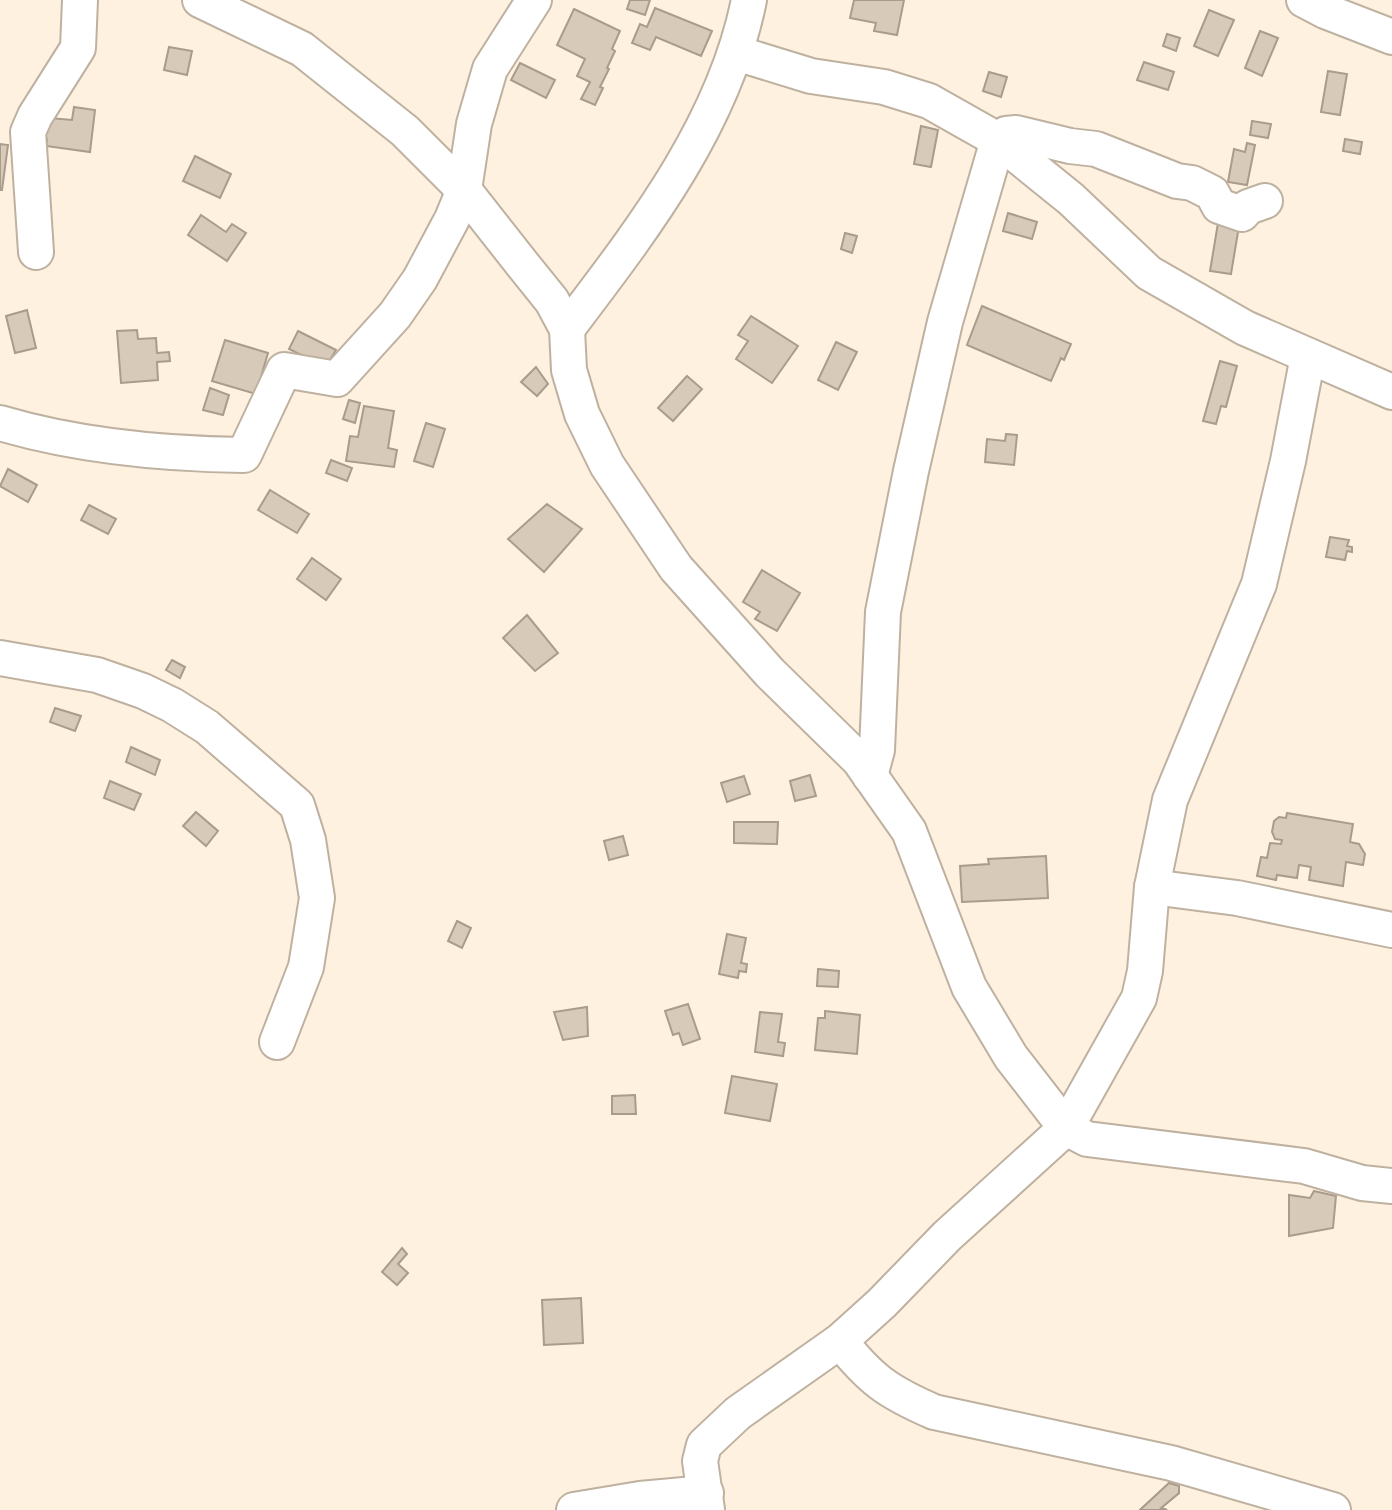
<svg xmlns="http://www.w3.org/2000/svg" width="1392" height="1510" viewBox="0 0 1392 1510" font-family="Roboto,sans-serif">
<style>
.building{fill:#d8cab9;stroke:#a99c8c;stroke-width:2}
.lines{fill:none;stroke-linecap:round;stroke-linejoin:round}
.minor-casing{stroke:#beb1a0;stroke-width:38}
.minor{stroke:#fff;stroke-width:34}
</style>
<rect width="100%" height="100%" fill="#fff1df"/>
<g class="building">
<path d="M 630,0 L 650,0 L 645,15 L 627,9 Z"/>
<path d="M 854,0 L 904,0 L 897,35 L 874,31 L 876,23 L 850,18 Z"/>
<path d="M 655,8 L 712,31 L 701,56 L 656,37 L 650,50 L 632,43 L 640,24 L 647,27 Z"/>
<path d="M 574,9 L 620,31 L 612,49 L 615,51 L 607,68 L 609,69 L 600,87 L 603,88 L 595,105 L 581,99 L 590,82 L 577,76 L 585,59 L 557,45 Z"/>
<path d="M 1209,10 L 1234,20 L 1218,56 L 1194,46 Z"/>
<path d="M 1260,31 L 1278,38 L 1262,76 L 1245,68 Z"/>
<path d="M 1167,34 L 1180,38 L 1176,51 L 1163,46 Z"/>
<path d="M 169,47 L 192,51 L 187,75 L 164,70 Z"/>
<path d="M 1144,62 L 1174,72 L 1168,90 L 1137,80 Z"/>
<path d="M 520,63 L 555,80 L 546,98 L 511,80 Z"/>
<path d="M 1328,71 L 1347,74 L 1340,115 L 1321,112 Z"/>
<path d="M 989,72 L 1007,77 L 1001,97 L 983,91 Z"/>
<path d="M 74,107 L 95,110 L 90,152 L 46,146 L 47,139 L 38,137 L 40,127 L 49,128 L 50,118 L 72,120 Z"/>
<path d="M 1252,121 L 1271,124 L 1268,138 L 1250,135 Z"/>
<path d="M 921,126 L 938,130 L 931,167 L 914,164 Z"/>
<path d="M 1345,139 L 1362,142 L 1360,154 L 1343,151 Z"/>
<path d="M 1247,143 L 1255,145 L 1247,185 L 1228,182 L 1234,149 L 1245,152 Z"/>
<path d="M 0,144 L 8,145 L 2,190 L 0,190 Z"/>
<path d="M 195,156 L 231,174 L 220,198 L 183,181 Z"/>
<path d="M 1008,213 L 1037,222 L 1032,239 L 1003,231 Z"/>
<path d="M 201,215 L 226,232 L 232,224 L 246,233 L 227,261 L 188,235 Z"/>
<path d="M 1218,223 L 1239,226 L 1231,274 L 1210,271 Z"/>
<path d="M 845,233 L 857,236 L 852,253 L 841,249 Z"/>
<path d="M 982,306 L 1071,344 L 1064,360 L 1061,358 L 1051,381 L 967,345 Z"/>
<path d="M 27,310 L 36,348 L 15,353 L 6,316 Z"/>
<path d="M 751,316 L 798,346 L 772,383 L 736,359 L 748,341 L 738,335 Z"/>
<path d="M 137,330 L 138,339 L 156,338 L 157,353 L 169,352 L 170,361 L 157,362 L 158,380 L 121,383 L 117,331 Z"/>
<path d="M 298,331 L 336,350 L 326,367 L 289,349 Z"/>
<path d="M 225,340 L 268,353 L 256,394 L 212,381 Z"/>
<path d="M 836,342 L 857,352 L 838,390 L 818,380 Z"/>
<path d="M 1220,361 L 1237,366 L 1226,407 L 1221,406 L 1216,424 L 1203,421 Z"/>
<path d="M 536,367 L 548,384 L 537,396 L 521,382 Z"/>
<path d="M 687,376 L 702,389 L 673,421 L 658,408 Z"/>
<path d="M 210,388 L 229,395 L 223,415 L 203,410 Z"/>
<path d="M 349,400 L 360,403 L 355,423 L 343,419 Z"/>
<path d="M 364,406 L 394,411 L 388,448 L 397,450 L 394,467 L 346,461 L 350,436 L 358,437 Z"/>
<path d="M 426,423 L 445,429 L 433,467 L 414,461 Z"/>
<path d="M 1006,434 L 1017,435 L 1014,465 L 985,462 L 987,439 L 1005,441 Z"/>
<path d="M 331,460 L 352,468 L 347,481 L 326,473 Z"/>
<path d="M 8,469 L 37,485 L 28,502 L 0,486 Z"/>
<path d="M 270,490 L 309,514 L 297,533 L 258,510 Z"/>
<path d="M 547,504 L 582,529 L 544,572 L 508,539 Z"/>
<path d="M 89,505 L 116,519 L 108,534 L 81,520 Z"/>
<path d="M 1330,537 L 1349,540 L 1347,546 L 1352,547 L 1352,552 L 1347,551 L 1345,560 L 1326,557 Z"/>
<path d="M 312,558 L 341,579 L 326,600 L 297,579 Z"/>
<path d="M 762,570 L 800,593 L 777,631 L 755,619 L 760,612 L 743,602 Z"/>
<path d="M 527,615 L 558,653 L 535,671 L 503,638 Z"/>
<path d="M 172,660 L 185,667 L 180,678 L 166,670 Z"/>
<path d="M 55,708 L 81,716 L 75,731 L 50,722 Z"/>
<path d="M 131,747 L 160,760 L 155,775 L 126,762 Z"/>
<path d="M 810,775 L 816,796 L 795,801 L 790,781 Z"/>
<path d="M 744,776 L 750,794 L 727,802 L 721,783 Z"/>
<path d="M 110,781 L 141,794 L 134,810 L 104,798 Z"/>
<path d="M 196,812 L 218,831 L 206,846 L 183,826 Z"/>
<path d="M 1287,813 L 1353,824 L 1350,842 L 1359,844 L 1365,854 L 1363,865 L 1346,862 L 1343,886 L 1309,880 L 1311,867 L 1299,865 L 1297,878 L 1277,875 L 1276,880 L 1257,876 L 1261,857 L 1267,858 L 1270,843 L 1281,844 L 1282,840 L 1275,839 L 1272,832 L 1274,821 L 1279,817 L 1286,818 Z"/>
<path d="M 734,822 L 778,822 L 777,844 L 734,843 Z"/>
<path d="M 623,836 L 628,855 L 609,860 L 604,841 Z"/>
<path d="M 1046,856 L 1048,898 L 962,902 L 960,866 L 989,864 L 988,859 Z"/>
<path d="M 457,921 L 471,928 L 462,948 L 448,941 Z"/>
<path d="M 727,934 L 746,938 L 741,963 L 747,964 L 746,972 L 739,971 L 738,978 L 719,974 Z"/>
<path d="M 818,969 L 839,971 L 838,987 L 817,986 Z"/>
<path d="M 688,1004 L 700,1039 L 683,1045 L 679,1033 L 673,1035 L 665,1011 Z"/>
<path d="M 587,1007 L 588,1036 L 563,1040 L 554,1012 Z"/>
<path d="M 825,1011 L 860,1015 L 857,1054 L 815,1050 L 818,1018 L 825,1018 Z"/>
<path d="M 760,1012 L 782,1014 L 778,1042 L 785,1043 L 783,1056 L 755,1052 Z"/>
<path d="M 732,1076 L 777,1084 L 770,1121 L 725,1113 Z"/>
<path d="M 635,1095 L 636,1114 L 612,1114 L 612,1096 Z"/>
<path d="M 1314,1191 L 1336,1196 L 1333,1228 L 1289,1236 L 1289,1195 L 1310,1198 Z"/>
<path d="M 402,1248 L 407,1254 L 398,1264 L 408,1273 L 397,1285 L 382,1272 Z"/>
<path d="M 581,1298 L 583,1343 L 544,1345 L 542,1300 Z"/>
<path d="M 1169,1483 L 1179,1486 L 1179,1493 L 1161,1508 L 1167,1510 L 1140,1510 Z"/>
<path d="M 1169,1483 L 1179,1486 L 1179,1493 L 1161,1508 L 1167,1510 L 1140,1510 Z"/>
</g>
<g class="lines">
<g class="minor-casing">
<g id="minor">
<path d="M 200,0 L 302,49 L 405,131 L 464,190 L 523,265 L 552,301 L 567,329 L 569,370 L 582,414 L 607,465 L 676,568 L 770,673 L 859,760 L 909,831 L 969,987 L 1011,1057 L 1066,1128 L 1087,1139 L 1304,1166 L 1362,1183 L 1392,1186"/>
<path d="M 1304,0 L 1325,11 L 1392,37"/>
<path d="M 736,53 L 811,76 L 884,87 L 929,101 L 998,140 L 1071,199 L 1149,273 L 1245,328 L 1392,392"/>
<path d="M 1003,144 L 1006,134 L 1016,133 L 1070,146 L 1096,149 L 1177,181 L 1192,183 L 1212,193 L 1219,206 L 1242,214 L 1248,207 L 1265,201"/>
<path d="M 36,252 L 28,132 L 35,116 L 78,48 L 80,0"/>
<path d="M 567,329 C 642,230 724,125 749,0"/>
<path d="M 0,423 C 78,446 163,454 244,455 L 284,370 L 337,379 L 395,315 L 420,279 L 452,219 L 464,190 L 474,124 L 490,69 L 534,0"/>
<path d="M 0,658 L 97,675 L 143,691 L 172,705 L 207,727 L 297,805 L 308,840 L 317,898 L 306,967 L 277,1042"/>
<path d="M 870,776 L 877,750 L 883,612 L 911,471 L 945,322 L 998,140"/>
<path d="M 1152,887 L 1237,898 L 1392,930"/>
<path d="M 840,1341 C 871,1380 888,1392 934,1412 L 1171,1463 L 1333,1510"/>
<path d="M 574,1510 L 640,1499 L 706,1493"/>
<path d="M 707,1510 L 700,1461 L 704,1445 L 738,1413 L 840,1341 L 882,1303 L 947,1236 L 1066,1128 L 1139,998 L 1145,971 L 1152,887 L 1170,800 L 1259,584 L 1288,461 L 1308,356"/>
</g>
</g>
<use href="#minor" class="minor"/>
</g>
</svg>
